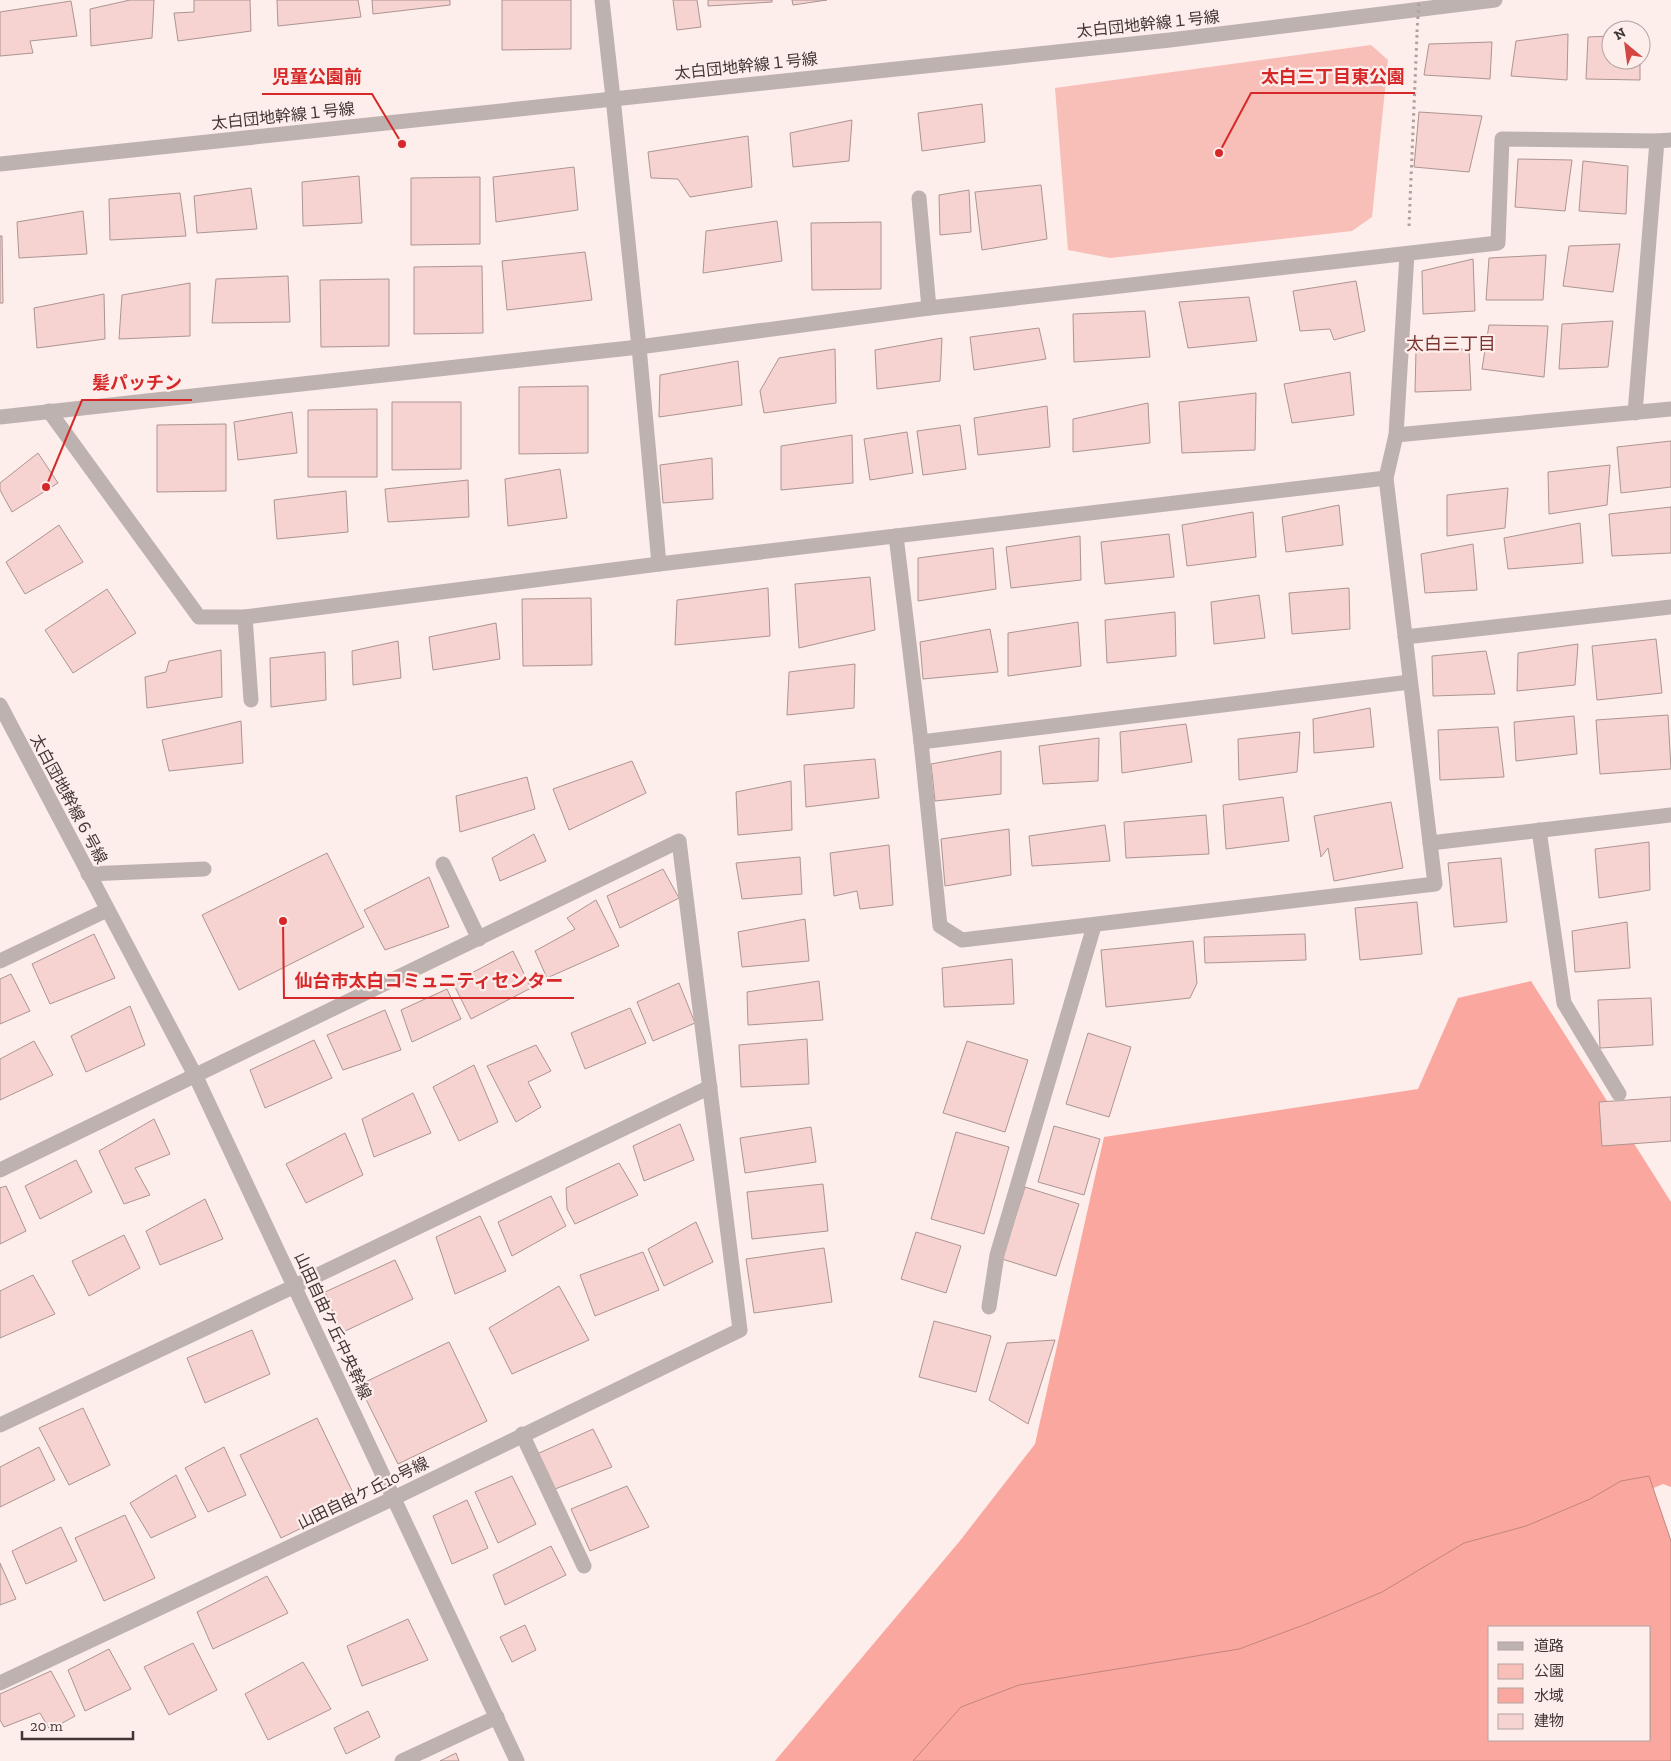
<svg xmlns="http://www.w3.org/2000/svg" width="1671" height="1761" viewBox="0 0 1671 1761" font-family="'Zilla Slab','Noto Sans JP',serif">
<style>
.green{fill:#f8beb8}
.forest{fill:#faa79f}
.water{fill:#f9a79f;stroke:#c2857f;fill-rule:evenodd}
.building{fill:#f6d3d0;stroke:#ac9592}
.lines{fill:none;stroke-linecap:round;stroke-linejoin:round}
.path{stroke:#ada09e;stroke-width:3;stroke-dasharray:2.5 4;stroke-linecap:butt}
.service{stroke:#bdb2b0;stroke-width:15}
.minor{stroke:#bdb2b0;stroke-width:15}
.tertiary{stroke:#bdb2b0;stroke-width:15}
.path-bridge{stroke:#ada09e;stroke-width:3;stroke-dasharray:2.5 4;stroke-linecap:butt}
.labels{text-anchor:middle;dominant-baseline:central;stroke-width:4.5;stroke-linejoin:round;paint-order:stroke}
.street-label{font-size:16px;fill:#403635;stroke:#fdedeb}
.neighbourhood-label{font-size:18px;fill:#7b3430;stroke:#fdedeb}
.leader{fill:none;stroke:#d62828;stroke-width:2}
.callout-dot{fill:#d62828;stroke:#fdedeb;stroke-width:2}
.callout-label{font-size:18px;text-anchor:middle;font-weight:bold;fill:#d62828;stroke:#fdedeb;stroke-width:4.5;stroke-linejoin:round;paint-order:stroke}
</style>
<rect width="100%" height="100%" fill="#fdedeb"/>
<path class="green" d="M 1371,45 L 1388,60 L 1372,217 L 1352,231 L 1110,258 L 1068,250 L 1055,88 Z"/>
<path class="forest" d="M 1531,981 L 1671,1202 L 1671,1487 L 1663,1484 L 1010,1761 L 775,1761 L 959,1542 L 1035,1444 L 1104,1137 L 1418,1089 L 1458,998 Z"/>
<path class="water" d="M 1649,1476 L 1671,1541 L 1671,1761 L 913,1761 L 961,1707 L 1019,1685 L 1239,1649 L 1309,1623 L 1382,1592 L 1464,1543 L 1526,1526 L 1590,1499 L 1621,1481 ZM 1490,1627 L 1650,1627 L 1650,1740 L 1490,1740 Z"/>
<g class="building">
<path d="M 130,0 L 154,0 L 152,38 L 91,46 L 90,9 Z"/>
<path d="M 194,0 L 250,0 L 251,31 L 178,41 L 174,13 L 194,12 Z"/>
<path d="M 277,0 L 358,0 L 361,17 L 278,26 Z"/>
<path d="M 372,0 L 450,0 L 450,5 L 373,14 Z"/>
<path d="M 502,0 L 571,0 L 571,49 L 502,50 Z"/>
<path d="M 673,0 L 697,0 L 701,27 L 677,30 Z"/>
<path d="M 708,0 L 772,0 L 772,2 L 708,6 Z"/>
<path d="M 792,0 L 827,0 L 793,5 Z"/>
<path d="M 71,1 L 77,36 L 30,41 L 33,53 L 0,56 L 0,12 Z"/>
<path d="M 1568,34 L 1567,80 L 1511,76 L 1516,41 Z"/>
<path d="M 1611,36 L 1611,60 L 1640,60 L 1640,80 L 1586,79 L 1588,37 Z"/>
<path d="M 1492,42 L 1490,79 L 1424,75 L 1429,44 Z"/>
<path d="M 982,104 L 985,142 L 922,151 L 918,113 Z"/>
<path d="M 1419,112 L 1482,116 L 1469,172 L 1414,167 Z"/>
<path d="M 852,120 L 849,161 L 793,167 L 790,133 Z"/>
<path d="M 748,136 L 752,187 L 690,197 L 678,179 L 651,178 L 648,152 Z"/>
<path d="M 1518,159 L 1572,160 L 1565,211 L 1515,207 Z"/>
<path d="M 1583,161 L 1628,166 L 1626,214 L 1579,211 Z"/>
<path d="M 574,167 L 578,210 L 496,222 L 493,177 Z"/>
<path d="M 359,176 L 362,223 L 303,226 L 302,182 Z"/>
<path d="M 480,177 L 480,244 L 411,245 L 411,178 Z"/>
<path d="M 1041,185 L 1047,239 L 982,250 L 975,192 Z"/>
<path d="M 251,188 L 257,229 L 197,233 L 194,196 Z"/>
<path d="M 969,190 L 971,232 L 940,235 L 939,195 Z"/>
<path d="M 180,193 L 186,236 L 110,240 L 109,199 Z"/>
<path d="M 83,211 L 87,254 L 19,258 L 17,222 Z"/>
<path d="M 777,221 L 782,261 L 703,273 L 706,231 Z"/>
<path d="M 881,222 L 881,289 L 812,290 L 811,223 Z"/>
<path d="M 0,236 L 2,236 L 3,303 L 0,303 Z"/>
<path d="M 1620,244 L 1613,292 L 1563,286 L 1569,246 Z"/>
<path d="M 585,252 L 592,300 L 507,310 L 502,261 Z"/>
<path d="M 1546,255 L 1543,300 L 1486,300 L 1489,258 Z"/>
<path d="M 1473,259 L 1475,311 L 1423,314 L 1422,271 Z"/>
<path d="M 482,266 L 483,333 L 414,334 L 414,267 Z"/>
<path d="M 288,276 L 290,322 L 212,323 L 216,279 Z"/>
<path d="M 389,279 L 389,346 L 321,347 L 320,280 Z"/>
<path d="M 1356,281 L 1365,331 L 1334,340 L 1330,329 L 1300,331 L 1293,291 Z"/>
<path d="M 190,283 L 190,336 L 119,339 L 122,295 Z"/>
<path d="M 104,294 L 105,339 L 37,348 L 34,308 Z"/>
<path d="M 1249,297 L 1257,341 L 1188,348 L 1179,302 Z"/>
<path d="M 1145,311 L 1150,357 L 1074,362 L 1073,314 Z"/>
<path d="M 1613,321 L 1608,367 L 1559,369 L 1562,324 Z"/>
<path d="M 1489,325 L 1548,326 L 1544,377 L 1482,369 Z"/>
<path d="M 1039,328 L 1046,359 L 974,370 L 970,337 Z"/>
<path d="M 942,338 L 940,381 L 877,389 L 875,350 Z"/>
<path d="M 835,349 L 836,403 L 764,413 L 760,391 L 779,358 Z"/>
<path d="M 1469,349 L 1471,390 L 1415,392 L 1416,350 Z"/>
<path d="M 738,361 L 742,405 L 659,417 L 660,375 Z"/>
<path d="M 1350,372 L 1354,415 L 1292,423 L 1284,384 Z"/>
<path d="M 588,386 L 588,453 L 519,454 L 519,387 Z"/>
<path d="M 1256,393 L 1255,450 L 1182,453 L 1179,402 Z"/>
<path d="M 392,402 L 461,402 L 461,469 L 392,470 Z"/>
<path d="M 1148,403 L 1150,443 L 1073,452 L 1073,419 Z"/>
<path d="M 1047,406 L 1050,447 L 978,455 L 974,418 Z"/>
<path d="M 377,409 L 377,477 L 308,477 L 308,410 Z"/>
<path d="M 292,412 L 297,453 L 238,460 L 234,422 Z"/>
<path d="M 226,424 L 226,491 L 157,492 L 157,425 Z"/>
<path d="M 960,425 L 966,469 L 923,475 L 917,431 Z"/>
<path d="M 907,432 L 913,473 L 870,480 L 864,439 Z"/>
<path d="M 852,435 L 853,483 L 781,490 L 781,446 Z"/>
<path d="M 1671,441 L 1671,487 L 1621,493 L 1617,447 Z"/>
<path d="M 38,453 L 58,483 L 12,512 L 0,490 L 0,483 Z"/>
<path d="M 712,458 L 713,499 L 663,503 L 660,465 Z"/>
<path d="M 1610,465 L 1607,505 L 1549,514 L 1548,472 Z"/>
<path d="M 560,469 L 567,518 L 508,526 L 505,479 Z"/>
<path d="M 468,480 L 469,517 L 388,522 L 385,489 Z"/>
<path d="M 1508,488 L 1505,528 L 1447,536 L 1447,495 Z"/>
<path d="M 346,491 L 348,532 L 277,539 L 274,500 Z"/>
<path d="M 1339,505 L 1343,545 L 1286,552 L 1282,517 Z"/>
<path d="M 1671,507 L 1671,553 L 1612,556 L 1609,514 Z"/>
<path d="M 1253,512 L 1256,557 L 1187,566 L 1182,525 Z"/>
<path d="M 1580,523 L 1583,563 L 1508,569 L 1504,538 Z"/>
<path d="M 59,525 L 83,562 L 25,594 L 6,562 Z"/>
<path d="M 1169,534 L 1174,577 L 1105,584 L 1101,542 Z"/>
<path d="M 1080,536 L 1081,580 L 1011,588 L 1006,547 Z"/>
<path d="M 1473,544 L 1477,590 L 1425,593 L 1421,554 Z"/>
<path d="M 993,548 L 996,589 L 918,601 L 918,558 Z"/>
<path d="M 870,577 L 875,630 L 799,648 L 795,584 Z"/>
<path d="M 768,588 L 770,636 L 675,645 L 677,600 Z"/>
<path d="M 1349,588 L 1350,629 L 1292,634 L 1289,593 Z"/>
<path d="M 107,589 L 136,633 L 73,673 L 45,630 Z"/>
<path d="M 1259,595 L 1265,638 L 1214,644 L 1211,602 Z"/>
<path d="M 591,598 L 592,665 L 523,666 L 522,599 Z"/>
<path d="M 1175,612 L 1176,656 L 1107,663 L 1105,620 Z"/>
<path d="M 1078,622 L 1081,666 L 1008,676 L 1008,633 Z"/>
<path d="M 496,623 L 500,659 L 433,670 L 429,637 Z"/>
<path d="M 990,629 L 998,672 L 923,679 L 920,642 Z"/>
<path d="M 1656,639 L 1662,693 L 1597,700 L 1592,646 Z"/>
<path d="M 398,641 L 401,678 L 353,685 L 352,651 Z"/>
<path d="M 1578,644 L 1575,685 L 1517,691 L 1518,653 Z"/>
<path d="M 221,650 L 222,697 L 147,708 L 145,677 L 166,672 L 169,661 Z"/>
<path d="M 1486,651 L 1495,694 L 1433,696 L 1432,656 Z"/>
<path d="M 325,652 L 326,700 L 271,707 L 270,658 Z"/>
<path d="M 855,664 L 854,708 L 787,715 L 789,672 Z"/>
<path d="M 1370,708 L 1374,747 L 1314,753 L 1313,719 Z"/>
<path d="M 1668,715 L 1671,769 L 1600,774 L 1596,720 Z"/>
<path d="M 1574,716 L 1577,754 L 1516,761 L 1514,722 Z"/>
<path d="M 241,721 L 243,763 L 169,771 L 162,740 Z"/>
<path d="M 1186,724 L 1192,762 L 1122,773 L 1120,732 Z"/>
<path d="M 1498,727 L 1504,777 L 1440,780 L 1438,730 Z"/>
<path d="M 1300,732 L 1297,772 L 1239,780 L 1238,739 Z"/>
<path d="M 1099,738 L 1098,781 L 1043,784 L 1039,746 Z"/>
<path d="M 1001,751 L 1001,794 L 935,801 L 931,764 Z"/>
<path d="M 875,759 L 879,798 L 806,807 L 804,765 Z"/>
<path d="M 632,761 L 646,793 L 569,830 L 553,789 Z"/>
<path d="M 527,777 L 535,809 L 460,832 L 456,796 Z"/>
<path d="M 791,781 L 792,830 L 738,835 L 736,792 Z"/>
<path d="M 1283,797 L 1289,841 L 1226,849 L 1223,805 Z"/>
<path d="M 1391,802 L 1403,868 L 1334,881 L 1328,848 L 1321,857 L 1314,816 Z"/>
<path d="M 1206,815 L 1209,854 L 1126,858 L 1124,822 Z"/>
<path d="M 1105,825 L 1110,861 L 1032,866 L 1029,836 Z"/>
<path d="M 1009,829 L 1011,875 L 945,886 L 941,839 Z"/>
<path d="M 534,834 L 546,861 L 500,881 L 492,858 Z"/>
<path d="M 1649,842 L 1650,890 L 1599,898 L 1595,849 Z"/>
<path d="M 889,845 L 893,905 L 860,909 L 857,891 L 834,896 L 830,853 Z"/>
<path d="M 327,853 L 364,927 L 239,990 L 202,915 Z"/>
<path d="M 800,857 L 802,894 L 742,899 L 736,863 Z"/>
<path d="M 1501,858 L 1507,922 L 1454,927 L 1448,863 Z"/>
<path d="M 663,869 L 679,898 L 620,928 L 607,896 Z"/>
<path d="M 429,877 L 449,927 L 385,950 L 364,910 Z"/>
<path d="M 596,900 L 619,946 L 547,978 L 535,951 L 575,929 L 567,918 Z"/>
<path d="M 1417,902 L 1422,954 L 1360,960 L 1355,908 Z"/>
<path d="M 805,919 L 809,961 L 742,967 L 738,932 Z"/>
<path d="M 1627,922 L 1630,968 L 1575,972 L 1572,931 Z"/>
<path d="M 94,934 L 115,978 L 50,1004 L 32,964 Z"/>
<path d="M 1305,934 L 1306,960 L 1205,963 L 1204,937 Z"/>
<path d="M 1193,941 L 1197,983 L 1190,998 L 1106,1007 L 1101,950 Z"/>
<path d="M 513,951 L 531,988 L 471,1019 L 453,983 Z"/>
<path d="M 1012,959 L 1014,1004 L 944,1007 L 942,968 Z"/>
<path d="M 11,974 L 30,1011 L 0,1024 L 0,979 Z"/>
<path d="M 819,981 L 823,1020 L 748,1025 L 747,992 Z"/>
<path d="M 679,983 L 695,1023 L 653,1041 L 637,1002 Z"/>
<path d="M 447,989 L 461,1019 L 412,1042 L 401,1010 Z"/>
<path d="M 1651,998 L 1653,1045 L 1600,1048 L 1598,1000 Z"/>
<path d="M 130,1006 L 145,1045 L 86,1072 L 71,1036 Z"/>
<path d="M 630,1008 L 646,1043 L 585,1069 L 571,1033 Z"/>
<path d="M 385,1010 L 401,1050 L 343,1070 L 327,1035 Z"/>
<path d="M 1088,1033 L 1131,1047 L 1109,1117 L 1066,1104 Z"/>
<path d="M 807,1039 L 809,1084 L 741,1087 L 739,1045 Z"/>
<path d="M 314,1040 L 332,1078 L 265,1108 L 250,1070 Z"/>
<path d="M 34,1041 L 53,1075 L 0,1100 L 0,1059 Z"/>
<path d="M 967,1041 L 1028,1060 L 1005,1132 L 943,1113 Z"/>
<path d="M 536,1045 L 551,1071 L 528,1082 L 541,1107 L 516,1122 L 487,1066 Z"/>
<path d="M 474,1065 L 498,1122 L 459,1141 L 433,1087 Z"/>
<path d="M 413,1093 L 431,1133 L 374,1157 L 362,1119 Z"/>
<path d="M 1671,1097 L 1671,1141 L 1602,1146 L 1599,1102 Z"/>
<path d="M 154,1119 L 170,1154 L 135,1168 L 150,1195 L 124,1204 L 99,1151 Z"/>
<path d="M 680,1124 L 694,1160 L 644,1181 L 633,1146 Z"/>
<path d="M 1054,1126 L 1100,1139 L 1084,1195 L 1038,1182 Z"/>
<path d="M 811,1127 L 816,1162 L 745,1173 L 740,1138 Z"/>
<path d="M 956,1132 L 1009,1147 L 984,1234 L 931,1219 Z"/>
<path d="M 345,1133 L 363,1175 L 306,1203 L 286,1164 Z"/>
<path d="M 76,1160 L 92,1192 L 40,1219 L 25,1186 Z"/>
<path d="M 619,1163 L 638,1195 L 575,1224 L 567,1209 L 566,1188 Z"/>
<path d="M 823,1184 L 828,1231 L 752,1239 L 747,1192 Z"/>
<path d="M 6,1186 L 26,1231 L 0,1244 L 0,1188 Z"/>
<path d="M 1025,1187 L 1079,1204 L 1056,1276 L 1002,1259 Z"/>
<path d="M 551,1196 L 566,1226 L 512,1256 L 498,1222 Z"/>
<path d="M 205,1199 L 223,1239 L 160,1265 L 146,1231 Z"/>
<path d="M 480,1216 L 506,1271 L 455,1294 L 436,1237 Z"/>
<path d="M 696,1222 L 713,1262 L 664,1286 L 648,1249 Z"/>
<path d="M 916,1232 L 961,1246 L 946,1293 L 901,1279 Z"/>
<path d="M 124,1235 L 140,1268 L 89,1296 L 72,1261 Z"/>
<path d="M 824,1248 L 832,1302 L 754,1313 L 746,1259 Z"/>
<path d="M 643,1252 L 659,1290 L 595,1316 L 580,1275 Z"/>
<path d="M 395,1260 L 413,1299 L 341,1333 L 325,1292 Z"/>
<path d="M 33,1275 L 55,1314 L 0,1338 L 0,1291 Z"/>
<path d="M 559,1286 L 589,1340 L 512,1374 L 489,1328 Z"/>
<path d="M 934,1321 L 991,1336 L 976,1392 L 919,1377 Z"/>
<path d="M 252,1330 L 270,1374 L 205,1403 L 187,1358 Z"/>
<path d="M 1055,1340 L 1028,1424 L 989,1400 L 1007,1343 Z"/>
<path d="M 449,1342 L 487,1421 L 398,1464 L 359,1385 Z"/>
<path d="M 83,1408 L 110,1465 L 69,1485 L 39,1428 Z"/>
<path d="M 317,1418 L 357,1501 L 281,1538 L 240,1455 Z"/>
<path d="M 593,1429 L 612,1467 L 555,1489 L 537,1454 Z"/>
<path d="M 39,1447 L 55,1480 L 0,1507 L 0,1467 Z"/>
<path d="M 224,1447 L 246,1495 L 208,1512 L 185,1468 Z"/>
<path d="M 176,1475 L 196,1517 L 151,1538 L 130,1503 Z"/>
<path d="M 512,1476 L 536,1524 L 498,1543 L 475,1492 Z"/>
<path d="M 627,1486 L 649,1527 L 590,1551 L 571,1509 Z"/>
<path d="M 467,1500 L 488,1548 L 452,1564 L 433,1516 Z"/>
<path d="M 125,1515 L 155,1578 L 104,1601 L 75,1538 Z"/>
<path d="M 61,1527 L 77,1561 L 26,1584 L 12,1551 Z"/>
<path d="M 551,1546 L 566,1575 L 505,1605 L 493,1575 Z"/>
<path d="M 0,1563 L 16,1599 L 0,1605 Z"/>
<path d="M 267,1576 L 288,1613 L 213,1649 L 197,1612 Z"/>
<path d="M 408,1619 L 428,1660 L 362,1686 L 347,1646 Z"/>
<path d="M 525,1625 L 536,1650 L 512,1662 L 500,1637 Z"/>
<path d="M 193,1643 L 217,1690 L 169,1715 L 144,1667 Z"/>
<path d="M 109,1649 L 131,1689 L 85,1711 L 68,1670 Z"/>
<path d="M 303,1662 L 331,1709 L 268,1740 L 245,1694 Z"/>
<path d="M 51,1671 L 75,1716 L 50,1730 L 40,1713 L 4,1727 L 0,1720 L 0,1694 Z"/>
<path d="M 368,1711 L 380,1737 L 346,1754 L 334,1728 Z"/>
<path d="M 456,1753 L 459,1761 L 440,1761 Z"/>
</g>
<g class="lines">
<path class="path" d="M 1409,226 L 1417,35"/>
<path class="service" d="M 88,874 L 204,869"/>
<g class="minor">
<path d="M 613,98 L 639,347 L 659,564"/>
<path d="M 919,198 L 929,308"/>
<path d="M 49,411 L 199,617 L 245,617 L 659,564 L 1386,478"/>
<path d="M 1635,413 L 1657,141 L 1671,140"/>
<path d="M 0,417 L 639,347 L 929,308 L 1498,243 L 1502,139 L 1657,141"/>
<path d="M 1396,435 L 1671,409"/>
<path d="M 896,536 L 921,742 L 940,926 L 962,940 L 1435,884 L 1386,478 L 1396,435 L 1407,254"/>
<path d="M 245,617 L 251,700"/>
<path d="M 1405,637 L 1671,607"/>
<path d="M 921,742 L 1410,682"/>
<path d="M 1539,830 L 1564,1003 L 1619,1094"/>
<path d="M 1430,843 L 1671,815"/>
<path d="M 443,864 L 479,939"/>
<path d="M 0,961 L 107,910"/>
<path d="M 0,1170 L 679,841 L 740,1330 L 394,1498 L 0,1683"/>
<path d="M 989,1307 L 997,1255 L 1094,926"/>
<path d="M 0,1425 L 295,1286 L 710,1087"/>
<path d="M 522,1434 L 584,1566"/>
<path d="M 402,1761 L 497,1717"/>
</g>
<g class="tertiary">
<path d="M 602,0 L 613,98"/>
<path d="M 0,164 L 1170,40 L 1495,0"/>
<path d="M 0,705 L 196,1077 L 517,1761"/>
</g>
<path class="path-bridge" d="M 1417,32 L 1419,0"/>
</g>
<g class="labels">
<g class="street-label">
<text transform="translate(1148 24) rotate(-6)">太白団地幹線１号線</text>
<text transform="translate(746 66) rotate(-6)">太白団地幹線１号線</text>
<text transform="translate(283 116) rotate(-6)">太白団地幹線１号線</text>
<text transform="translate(69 799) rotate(62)">太白団地幹線６号線</text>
<text transform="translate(333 1326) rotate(65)">山田自由ケ丘中央幹線</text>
<text transform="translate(363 1493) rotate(-26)">山田自由ケ丘10号線</text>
</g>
<g class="neighbourhood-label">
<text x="1451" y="344">太白三丁目</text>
</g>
</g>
<path class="leader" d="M1219 153L1251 93H1415M402 144L372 94H262M46 487L82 400H192M283 921L284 998H574"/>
<g class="callout-dot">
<circle cx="1219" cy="153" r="5"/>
<circle cx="402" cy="144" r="5"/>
<circle cx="46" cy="487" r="5"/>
<circle cx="283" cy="921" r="5"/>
</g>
<g class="callout-label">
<text x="1333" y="83">太白三丁目東公園</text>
<text x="317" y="83">児童公園前</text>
<text x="137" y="389">髪パッチン</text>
<text x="429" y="987">仙台市太白コミュニティセンター</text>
</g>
<rect x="1488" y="1626" width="162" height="115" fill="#fdedeb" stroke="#b1a4a2"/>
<rect x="1498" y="1642" width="25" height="8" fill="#bdb2b0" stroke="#b1a4a2"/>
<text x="1534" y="1651" font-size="15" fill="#403635">道路</text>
<rect x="1498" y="1664" width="25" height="15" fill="#f8beb8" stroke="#b1a4a2"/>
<text x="1534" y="1676" font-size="15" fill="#403635">公園</text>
<rect x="1498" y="1688" width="25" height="15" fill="#f9a79f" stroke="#b1a4a2"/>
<text x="1534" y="1701" font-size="15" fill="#403635">水域</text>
<rect x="1498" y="1714" width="25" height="15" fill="#f6d3d0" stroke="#b1a4a2"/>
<text x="1534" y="1726" font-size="15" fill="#403635">建物</text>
<g transform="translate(1626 45) rotate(331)"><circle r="24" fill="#fdedeb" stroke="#b1a4a2"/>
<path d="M0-4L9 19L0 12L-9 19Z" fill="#d44543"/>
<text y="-8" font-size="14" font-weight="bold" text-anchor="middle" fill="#403635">N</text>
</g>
<path d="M22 1731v8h111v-8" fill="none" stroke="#403635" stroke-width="2.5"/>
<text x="30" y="1731" font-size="15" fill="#403635" stroke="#fdedeb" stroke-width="4" paint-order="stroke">20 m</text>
</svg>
